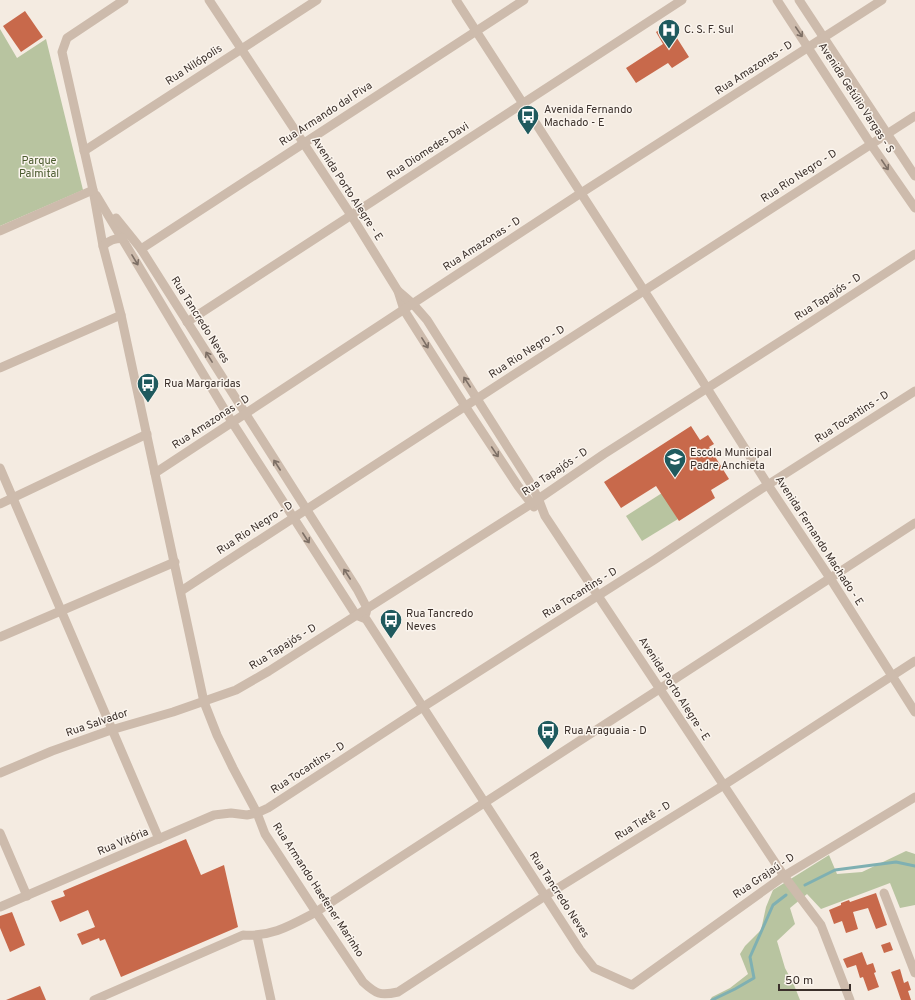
<svg xmlns="http://www.w3.org/2000/svg" width="915" height="1000" viewBox="0 0 915 1000" font-family="Overpass,sans-serif">
<style>
.green{fill:#b8c4a0}
.lines{fill:none;stroke-linecap:round;stroke-linejoin:round}
.stream{stroke:#7fb0b2;stroke-width:3}
.building{fill:#c8694b}
.minor{stroke:#cdbbac;stroke-width:9}
.oneway{stroke:#7d6f65}
.labels{text-anchor:middle;dominant-baseline:central;stroke-width:3;stroke-linejoin:round;paint-order:stroke}
.poi-label{font-size:11px;fill:#3b302b;stroke:#fbf5ee;text-anchor:start}
.street-label{font-size:11px;fill:#3b302b;stroke:#fbf5ee}
.park-label{font-size:11px;fill:#4a5a2e;stroke:#fbf5ee}
</style>
<rect width="100%" height="100%" fill="#f4ebe1"/>
<g class="green">
<path d="M 0,29 L 17,58 L 46,39 L 83,190 L 0,226 Z"/>
<path d="M 662,493 L 678,519 L 642,541 L 626,516 Z"/>
<path d="M 906,851 L 915,854 L 915,905 L 900,908 L 890,883 L 821,909 L 807,894 L 790,908 L 795,924 L 777,941 L 785,968 L 794,985 L 800,1000 L 710,1000 L 712,997 L 730,988 L 748,974 L 740,954 L 745,946 L 761,930 L 766,907 L 773,890 L 829,855 L 837,874 L 862,872 Z"/>
</g>
<g class="lines">
<g class="stream">
<path d="M 805,885 L 835,870 L 896,862 L 915,866"/>
<path d="M 712,1000 L 735,989 L 754,978 L 750,957 L 773,905 L 786,895"/>
</g>
</g>
<g class="building">
<path d="M 25,11 L 43,37 L 21,52 L 3,26 Z"/>
<path d="M 668,24 L 689,57 L 672,68 L 668,63 L 636,83 L 626,68 L 663,44 L 656,32 Z"/>
<path d="M 691,426 L 700,440 L 708,435 L 714,444 L 709,447 L 729,479 L 711,490 L 715,498 L 679,521 L 656,486 L 621,508 L 604,482 Z"/>
<path d="M 186,839 L 201,875 L 224,865 L 238,927 L 121,977 L 105,939 L 100,941 L 99,938 L 82,945 L 77,934 L 95,927 L 88,910 L 60,922 L 51,901 L 65,896 L 63,891 Z"/>
<path d="M 876,893 L 887,925 L 876,929 L 868,908 L 853,912 L 858,929 L 846,933 L 842,921 L 834,924 L 829,910 L 841,905 L 841,903 L 849,900 L 850,902 Z"/>
<path d="M 12,912 L 25,945 L 10,952 L 0,928 L 0,916 Z"/>
<path d="M 890,942 L 893,950 L 884,953 L 881,945 Z"/>
<path d="M 862,952 L 867,965 L 873,963 L 876,972 L 874,973 L 879,987 L 868,991 L 863,977 L 860,978 L 856,965 L 847,968 L 843,959 Z"/>
<path d="M 900,969 L 904,983 L 908,981 L 911,990 L 908,991 L 911,1000 L 901,1000 L 894,980 L 891,972 Z"/>
<path d="M 40,986 L 46,1000 L 6,1000 Z"/>
</g>
<g class="lines">
<g class="minor">
<path d="M 124,0 L 67,38 L 62,52 L 93,190 L 103,246 L 121,315 L 204,702 L 217,735 L 233,768 L 257,813 L 265,834 L 316,912 L 363,982 C 376,994 380,996 398,992 L 545,896 L 724,785 L 915,661"/>
<path d="M 209,0 L 351,215 L 398,291 L 404,310 L 465,406 L 518,486 L 534,507"/>
<path d="M 456,0 L 698,374 L 768,485 L 830,578 L 915,712"/>
<path d="M 777,0 L 870,143 L 915,208"/>
<path d="M 799,0 L 915,176"/>
<path d="M 84,151 L 317,0"/>
<path d="M 96,195 L 232,422 L 356,615 L 366,619 L 580,950 L 594,968 L 632,985 L 784,876 L 915,797"/>
<path d="M 116,218 L 141,249 L 357,589 L 367,608 L 366,613"/>
<path d="M 0,231 L 93,190"/>
<path d="M 103,246 C 109,240 114,239 123,238"/>
<path d="M 141,249 L 524,0"/>
<path d="M 398,291 L 413,304 L 427,320 L 529,481 L 538,498 L 545,516 L 784,876 L 821,925 L 850,1000"/>
<path d="M 187,322 L 682,0"/>
<path d="M 0,368 L 121,315"/>
<path d="M 0,468 L 159,839"/>
<path d="M 155,473 L 581,193 L 882,0"/>
<path d="M 0,504 L 147,434"/>
<path d="M 181,591 C 425,432 670,273 915,116"/>
<path d="M 0,637 L 175,562"/>
<path d="M 0,773 L 52,751 L 111,730 L 173,712 L 236,690 L 269,671 L 531,504 L 604,454 L 806,325 L 915,254"/>
<path d="M 0,833 L 27,896"/>
<path d="M 884,893 L 915,973"/>
<path d="M 0,907 L 214,815 L 231,813 L 247,815 L 257,813 L 268,808 L 423,707 L 654,560 L 755,493 L 915,391"/>
<path d="M 257,936 L 271,1000"/>
<path d="M 94,1000 L 243,935 C 272,937 291,925 316,912 L 915,523"/>
</g>
</g>
<defs><path id="oneway-shaft" d="M-6 0H5M1.5-3L5.5 0L1.5 3" fill="none" stroke-width="1.6" stroke-linecap="round" stroke-linejoin="round"/></defs>
<g class="oneway">
<use href="#oneway-shaft" transform="translate(799 32) rotate(56)"/>
<use href="#oneway-shaft" transform="translate(885 165) rotate(56)"/>
<use href="#oneway-shaft" transform="translate(135 260) rotate(59)"/>
<use href="#oneway-shaft" transform="translate(425 343) rotate(58)"/>
<use href="#oneway-shaft" transform="translate(209 357) rotate(-122)"/>
<use href="#oneway-shaft" transform="translate(467 382) rotate(-123)"/>
<use href="#oneway-shaft" transform="translate(495 452) rotate(56)"/>
<use href="#oneway-shaft" transform="translate(277 465) rotate(-123)"/>
<use href="#oneway-shaft" transform="translate(306 538) rotate(57)"/>
<use href="#oneway-shaft" transform="translate(347 574) rotate(-123)"/>
</g>
<defs>
<g id="hospital-pin" transform="scale(1.15)"><path d="M0 17L-7.5 6A9.5 9.5 0 1 1 7.5 6Z" fill="#1f5a5e" stroke="#fbf5ee"/><path d="M-5-5h3v3.5h4V-5h3V5h-3V1.5h-4V5h-3Z" fill="#fff"/></g>
<g id="bus-pin" transform="scale(1.15)"><path d="M0 17L-7.5 6A9.5 9.5 0 1 1 7.5 6Z" fill="#1f5a5e" stroke="#fbf5ee"/><path d="M-5-6H5V4H4V6H2V4H-2V6H-4V4H-5ZM-3.5-4V0h7V-4ZM-3.5 1.2v1.5H-2V1.2ZM2 1.2v1.5H3.5V1.2Z" fill="#fff"/></g>
<g id="school-pin" transform="scale(1.15)"><path d="M0 17L-7.5 6A9.5 9.5 0 1 1 7.5 6Z" fill="#1f5a5e" stroke="#fbf5ee"/><path d="M0-5L7-2L0 1L-7-2ZM-4 1L0 2.5L4 1V4Q0 6-4 4Z" fill="#fff"/></g>
</defs>
<g fill-rule="evenodd">
<use href="#hospital-pin" x="669" y="30"/>
<use href="#bus-pin" x="528" y="116"/>
<use href="#bus-pin" x="148" y="384"/>
<use href="#school-pin" x="675" y="459"/>
<use href="#bus-pin" x="391" y="620"/>
<use href="#bus-pin" x="548" y="731"/>
</g>
<g class="labels">
<g class="poi-label">
<text x="684" y="30">C. S. F. Sul</text>
<text x="544" y="110">Avenida Fernando<tspan x="544" dy="13">Machado - E</tspan></text>
<text x="164" y="384">Rua Margaridas</text>
<text x="690" y="453">Escola Municipal<tspan x="690" dy="13">Padre Anchieta</tspan></text>
<text x="406" y="614">Rua Tancredo<tspan x="406" dy="13">Neves</tspan></text>
<text x="564" y="731">Rua Araguaia - D</text>
</g>
<g class="street-label">
<text transform="translate(194 65) rotate(-33)">Rua Nilópolis</text>
<text transform="translate(754 68) rotate(-33)">Rua Amazonas - D</text>
<text transform="translate(856 98) rotate(57)">Avenida Getúlio Vargas - S</text>
<text transform="translate(326 114) rotate(-33)">Rua Armando dal Piva</text>
<text transform="translate(428 151) rotate(-33)">Rua Diomedes Davi</text>
<text transform="translate(799 176) rotate(-33)">Rua Rio Negro - D</text>
<text transform="translate(347 189) rotate(57)">Avenida Porto Alegre - E</text>
<text transform="translate(482 244) rotate(-33)">Rua Amazonas - D</text>
<text transform="translate(828 297) rotate(-33)">Rua Tapajós - D</text>
<text transform="translate(200 320) rotate(58)">Rua Tancredo Neves</text>
<text transform="translate(527 352) rotate(-33)">Rua Rio Negro - D</text>
<text transform="translate(852 417) rotate(-33)">Rua Tocantins - D</text>
<text transform="translate(211 422) rotate(-33)">Rua Amazonas - D</text>
<text transform="translate(555 472) rotate(-34)">Rua Tapajós - D</text>
<text transform="translate(255 528) rotate(-33)">Rua Rio Negro - D</text>
<text transform="translate(819 541) rotate(57)">Avenida Fernando Machado - E</text>
<text transform="translate(580 593) rotate(-32)">Rua Tocantins - D</text>
<text transform="translate(283 647) rotate(-32)">Rua Tapajós - D</text>
<text transform="translate(674 689) rotate(57)">Avenida Porto Alegre - E</text>
<text transform="translate(97 723) rotate(-19)">Rua Salvador</text>
<text transform="translate(308 768) rotate(-33)">Rua Tocantins - D</text>
<text transform="translate(643 821) rotate(-32)">Rua Tietê - D</text>
<text transform="translate(123 842) rotate(-23)">Rua Vitória</text>
<text transform="translate(764 876) rotate(-34)">Rua Grajaú - D</text>
<text transform="translate(318 890) rotate(57)">Rua Armando Haefener Marinho</text>
<text transform="translate(559 895) rotate(57)">Rua Tancredo Neves</text>
</g>
<g class="park-label">
<text x="39" y="161">Parque<tspan x="39" dy="13">Palmital</tspan></text>
</g>
</g>
<path d="M779 984v6h71v-6" fill="none" stroke="#3b302b" stroke-width="2"/>
<text x="785" y="984" font-size="12" fill="#3b302b" stroke="#fbf5ee" stroke-width="3" paint-order="stroke">50 m</text>
</svg>
